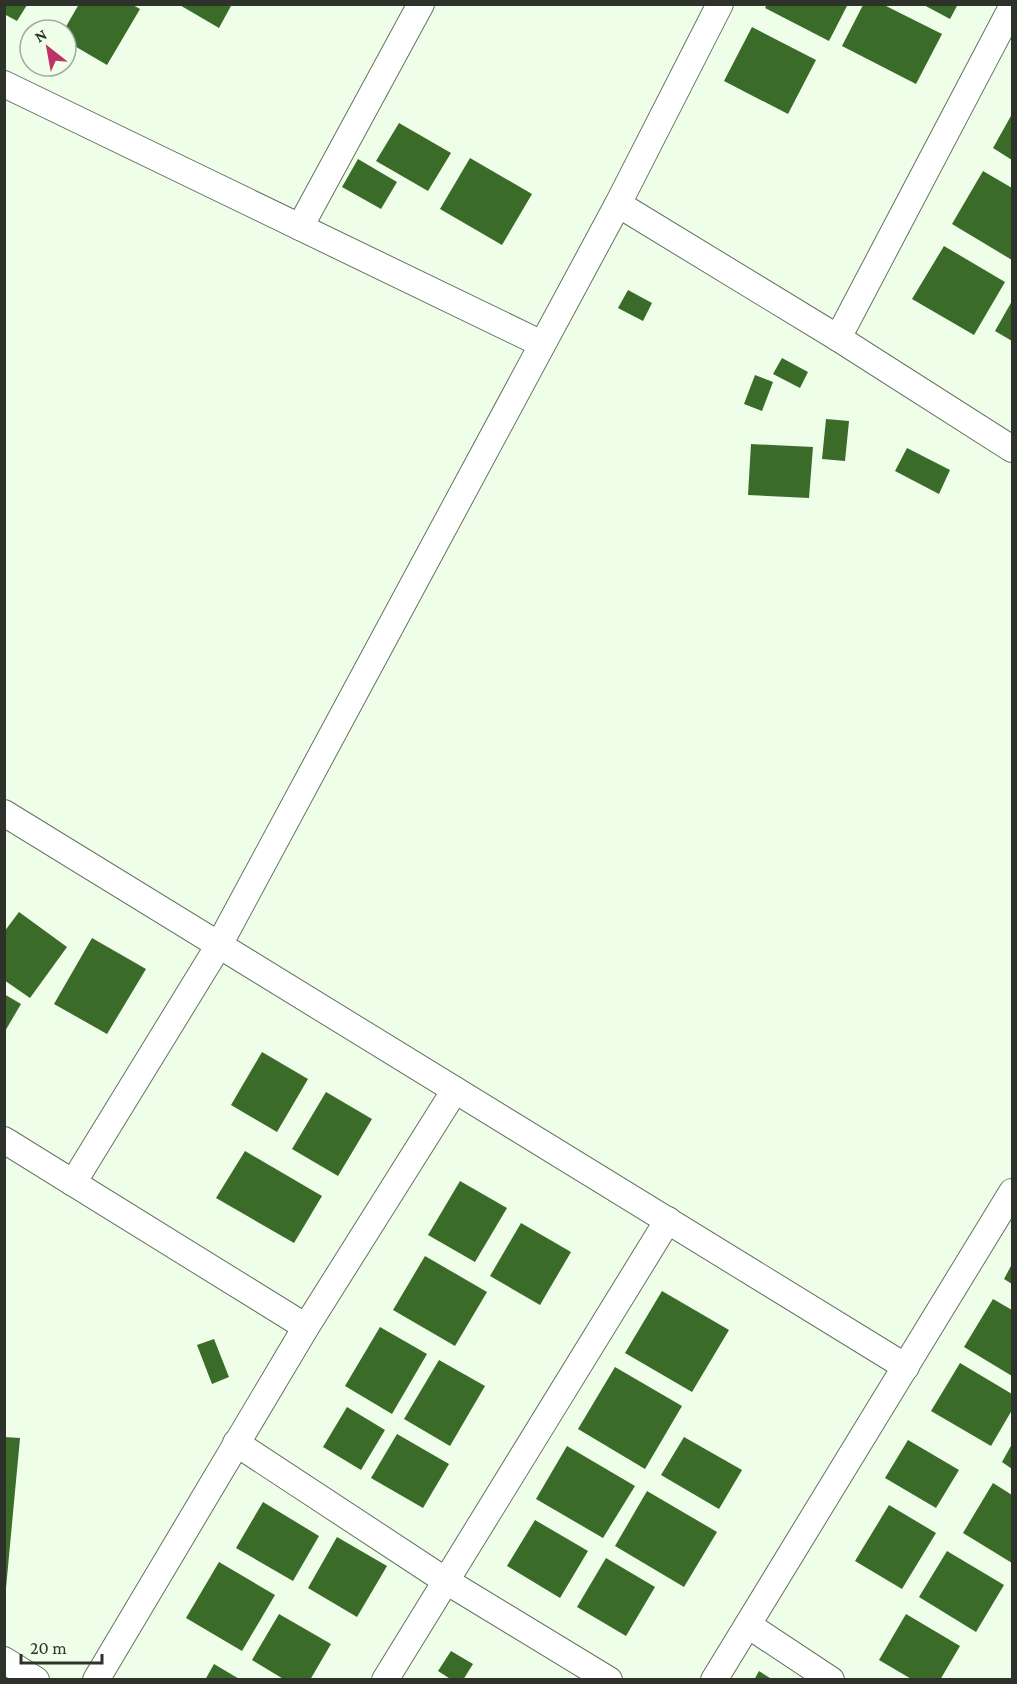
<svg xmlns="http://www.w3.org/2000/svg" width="1017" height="1684" viewBox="0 0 1017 1684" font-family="'Crimson Pro',serif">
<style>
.building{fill:#3b6b28}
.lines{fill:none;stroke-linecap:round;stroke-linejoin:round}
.street-casing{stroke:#657361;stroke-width:28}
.street{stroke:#fff;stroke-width:26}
</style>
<rect width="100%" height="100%" fill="#eefee9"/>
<g class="building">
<path d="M 79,4 L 131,4 L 140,9 L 107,65 L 66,41 L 66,30 L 64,30 Z"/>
<path d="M 178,4 L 232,4 L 219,28 Z"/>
<path d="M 767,4 L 848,4 L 829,41 L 765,8 Z"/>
<path d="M 922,4 L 958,4 L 950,19 Z"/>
<path d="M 4,5 L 27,5 L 17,21 L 4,14 Z"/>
<path d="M 863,5 L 884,5 L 942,34 L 916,84 L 842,46 Z"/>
<path d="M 752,27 L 816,60 L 788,114 L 724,81 Z"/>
<path d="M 1012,114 L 1012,160 L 993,148 Z"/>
<path d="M 399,123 L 451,153 L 428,191 L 376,161 Z"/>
<path d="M 470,158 L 532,194 L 502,245 L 440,209 Z"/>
<path d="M 358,159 L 397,182 L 381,209 L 342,187 Z"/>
<path d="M 983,171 L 1012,188 L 1012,260 L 952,224 Z"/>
<path d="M 944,246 L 1005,282 L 974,335 L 912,299 Z"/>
<path d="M 628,290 L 652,303 L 643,321 L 618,308 Z"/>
<path d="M 1012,301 L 1012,341 L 995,331 Z"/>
<path d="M 782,358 L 808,372 L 800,388 L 773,374 Z"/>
<path d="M 755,375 L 773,382 L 762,411 L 744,404 Z"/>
<path d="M 826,419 L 849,421 L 845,461 L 822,459 Z"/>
<path d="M 751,444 L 813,447 L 809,498 L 748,495 Z"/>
<path d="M 907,448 L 950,470 L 939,494 L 895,471 Z"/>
<path d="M 19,912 L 67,947 L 30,998 L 4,980 L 4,932 Z"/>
<path d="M 92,938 L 146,969 L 107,1034 L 54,1004 Z"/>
<path d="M 4,994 L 21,1004 L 4,1033 Z"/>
<path d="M 262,1052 L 308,1079 L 277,1132 L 231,1105 Z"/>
<path d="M 326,1092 L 372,1119 L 338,1176 L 292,1149 Z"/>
<path d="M 245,1151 L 322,1196 L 294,1243 L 216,1198 Z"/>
<path d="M 460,1181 L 507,1208 L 475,1262 L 428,1235 Z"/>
<path d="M 521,1223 L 571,1252 L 540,1305 L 490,1276 Z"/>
<path d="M 425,1256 L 487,1292 L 455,1346 L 393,1310 Z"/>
<path d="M 1012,1264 L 1012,1284 L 1004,1279 Z"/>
<path d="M 662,1291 L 729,1330 L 692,1392 L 625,1353 Z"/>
<path d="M 993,1299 L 1012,1310 L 1012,1376 L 964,1347 Z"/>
<path d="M 380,1327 L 427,1354 L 392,1414 L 345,1386 Z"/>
<path d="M 214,1339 L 229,1377 L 212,1384 L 197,1345 Z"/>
<path d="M 439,1360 L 485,1386 L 450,1446 L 404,1419 Z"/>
<path d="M 960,1363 L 1012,1394 L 1012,1410 L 991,1446 L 931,1411 Z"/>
<path d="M 615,1367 L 682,1406 L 645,1469 L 578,1429 Z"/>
<path d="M 347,1407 L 385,1430 L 361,1470 L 323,1447 Z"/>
<path d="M 397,1434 L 449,1464 L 423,1508 L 371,1478 Z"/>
<path d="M 4,1437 L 20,1438 L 6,1588 L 4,1588 Z"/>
<path d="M 684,1437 L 742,1470 L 719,1509 L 661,1475 Z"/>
<path d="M 908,1440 L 959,1470 L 936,1508 L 885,1478 Z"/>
<path d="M 1012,1444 L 1012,1469 L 1002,1462 Z"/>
<path d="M 567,1446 L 635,1486 L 603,1538 L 536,1499 Z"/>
<path d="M 993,1483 L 1012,1495 L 1012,1563 L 963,1533 Z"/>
<path d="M 647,1491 L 717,1532 L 684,1587 L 615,1546 Z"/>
<path d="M 263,1502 L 319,1536 L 293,1581 L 236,1548 Z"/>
<path d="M 889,1505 L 936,1533 L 902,1589 L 855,1561 Z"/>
<path d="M 535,1520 L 588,1551 L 560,1598 L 507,1566 Z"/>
<path d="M 337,1537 L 387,1566 L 357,1617 L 308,1588 Z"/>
<path d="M 947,1551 L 1004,1585 L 976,1632 L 919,1597 Z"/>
<path d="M 606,1558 L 655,1587 L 626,1636 L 577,1607 Z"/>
<path d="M 219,1562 L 275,1595 L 242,1651 L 186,1618 Z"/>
<path d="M 279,1614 L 331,1644 L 310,1680 L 285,1680 L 252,1660 Z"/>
<path d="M 906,1614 L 960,1646 L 940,1680 L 913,1680 L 879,1660 Z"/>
<path d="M 451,1651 L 473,1664 L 463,1680 L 452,1680 L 438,1671 Z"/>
<path d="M 214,1664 L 241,1680 L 205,1680 Z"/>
<path d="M 759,1671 L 773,1680 L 754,1680 Z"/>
</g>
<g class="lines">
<g class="street-casing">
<g id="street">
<path d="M 4,84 L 542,344"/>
<path d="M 618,204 L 838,338 L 1012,449"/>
<path d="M 300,227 L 421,4"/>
<path d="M 838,338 L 1012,7"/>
<path d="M 4,813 L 906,1367"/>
<path d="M 4,1140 L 306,1327"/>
<path d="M 73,1183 L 219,945 L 618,204 L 720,4"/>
<path d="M 236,1443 L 446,1581 L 609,1680"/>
<path d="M 748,1625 L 831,1680"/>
<path d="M 4,1660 L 36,1680"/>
<path d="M 96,1680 L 306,1327 L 455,1090"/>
<path d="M 385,1680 L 668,1220"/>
<path d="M 714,1680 L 1012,1192"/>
</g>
</g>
<use href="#street" class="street"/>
</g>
<rect width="1017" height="1684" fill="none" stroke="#2d332b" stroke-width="12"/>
<g transform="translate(48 48) rotate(329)"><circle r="28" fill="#eefee9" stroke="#a1ad9d" stroke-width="1.5"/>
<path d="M0-4.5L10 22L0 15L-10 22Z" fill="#bf3265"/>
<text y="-9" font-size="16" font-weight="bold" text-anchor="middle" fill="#2d332b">N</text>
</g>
<path d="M21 1654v9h81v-9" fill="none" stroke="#2d332b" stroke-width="3"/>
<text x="30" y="1654" font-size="18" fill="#2d332b" stroke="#eefee9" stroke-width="4.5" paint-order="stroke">20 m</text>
</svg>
